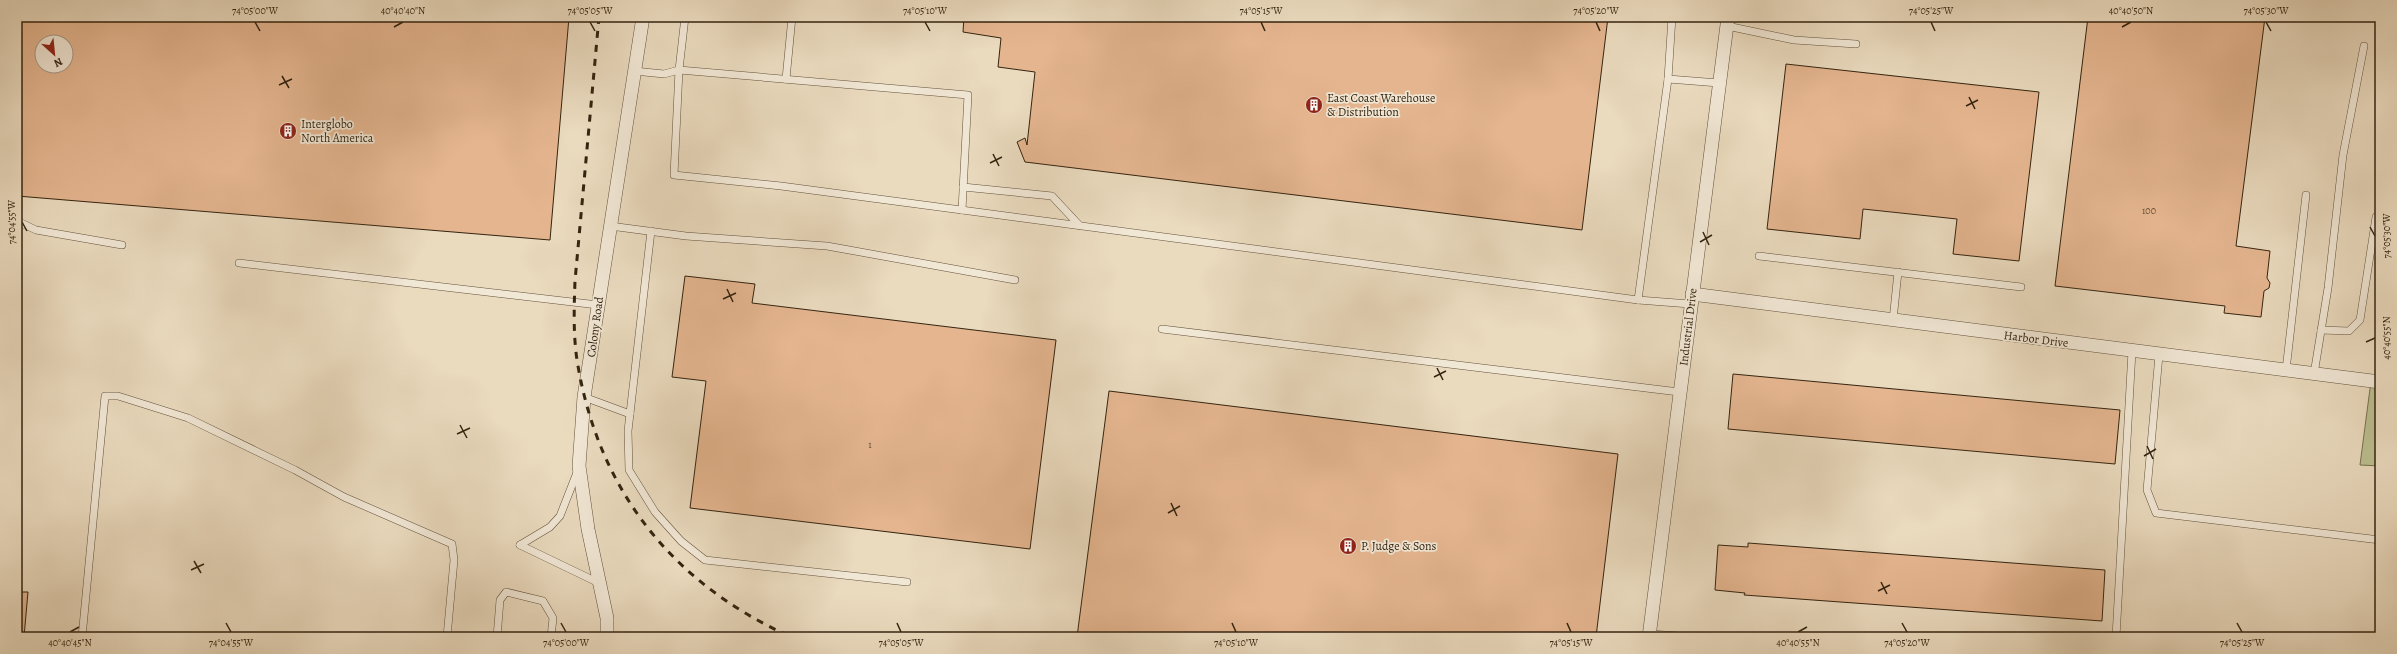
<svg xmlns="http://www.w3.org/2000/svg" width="2397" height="654" viewBox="0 0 2397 654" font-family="Alegreya,serif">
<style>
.green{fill:#bbbe8f;stroke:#787150}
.building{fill:#e4b58f;stroke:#342410;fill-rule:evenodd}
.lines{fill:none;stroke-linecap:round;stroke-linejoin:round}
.lane-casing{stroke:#62523c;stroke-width:8}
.street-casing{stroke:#62523c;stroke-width:14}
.lane{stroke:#f1e7d5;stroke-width:7}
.street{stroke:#f1e7d5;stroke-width:13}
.rail{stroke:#342410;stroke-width:3;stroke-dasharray:7 7;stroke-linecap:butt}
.ticks{fill:none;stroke:#342410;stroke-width:1.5}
.labels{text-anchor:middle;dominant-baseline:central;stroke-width:3.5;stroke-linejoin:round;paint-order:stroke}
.number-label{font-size:10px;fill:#604830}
.poi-label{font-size:12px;fill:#342410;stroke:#f1e7d5;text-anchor:start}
.street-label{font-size:12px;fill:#342410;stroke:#f1e7d5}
.neatline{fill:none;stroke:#342410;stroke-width:1.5}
.ticks-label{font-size:10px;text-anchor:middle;fill:#342410}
</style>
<rect width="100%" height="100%" fill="#eadabe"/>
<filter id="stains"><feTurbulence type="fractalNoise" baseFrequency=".005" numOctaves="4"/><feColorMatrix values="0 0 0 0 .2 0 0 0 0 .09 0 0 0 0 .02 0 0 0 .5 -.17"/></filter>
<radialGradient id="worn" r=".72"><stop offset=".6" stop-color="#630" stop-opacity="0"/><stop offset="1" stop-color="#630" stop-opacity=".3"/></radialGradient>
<path class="green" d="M 2371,381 L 2380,383 L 2380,466 L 2360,465 Z"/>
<g class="building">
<path d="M 17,17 L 569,17 L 550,240 L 17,196 ZM 42,42 L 66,42 L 66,66 L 42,66 Z"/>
<path d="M 964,17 L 1608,17 L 1582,230 L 1025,162 L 1017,142 L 1025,138 L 1027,145 L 1035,72 L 998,67 L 1001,38 L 963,32 Z"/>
<path d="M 2088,17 L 2265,17 L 2236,246 L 2270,251 L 2267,278 L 2270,283 L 2269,288 L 2264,291 L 2261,317 L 2224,313 L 2225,306 L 2055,286 Z"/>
<path d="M 1786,64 L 2039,92 L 2019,261 L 1953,254 L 1957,219 L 1863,209 L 1860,239 L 1767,229 Z"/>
<path d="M 685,276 L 755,284 L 752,303 L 1056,340 L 1030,549 L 690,508 L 706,381 L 672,377 Z"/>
<path d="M 1733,374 L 2120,410 L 2115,464 L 1728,429 Z"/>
<path d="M 1109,391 L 1618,454 L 1596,637 L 1077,637 Z"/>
<path d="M 1748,543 L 2105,570 L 2102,621 L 1744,595 L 1745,593 L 1715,590 L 1718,545 L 1748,547 Z"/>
<path d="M 17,592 L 28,592 L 24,637 L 17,637 Z"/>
</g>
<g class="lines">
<g class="lane-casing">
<g id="lane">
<path d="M 685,17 L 679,70 L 674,175 L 781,186 L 1638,300 L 1690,304"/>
<path d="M 1727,26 L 1794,40 L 1856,44"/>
<path d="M 634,71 L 664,74 L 679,70 L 968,95 L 962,210"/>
<path d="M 786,79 L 792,17"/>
<path d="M 1668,79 L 1719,83"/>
<path d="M 963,187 L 1052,196 L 1079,225"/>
<path d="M 17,221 L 36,230 L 122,245"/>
<path d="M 610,226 L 686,236 L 827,246 L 1015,280"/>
<path d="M 651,231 L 628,431 L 629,470 L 655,512 L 681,541 L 705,560 L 907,582"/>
<path d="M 1759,256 L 2021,287"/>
<path d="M 239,263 L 598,305"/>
<path d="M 1638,300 L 1668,79 L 1672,17"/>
<path d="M 1893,320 L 1898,272"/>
<path d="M 1162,329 L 1679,392"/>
<path d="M 2321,330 L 2349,331 L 2360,320 L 2376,217"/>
<path d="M 2159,355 L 2147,490 L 2156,513 L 2380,540"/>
<path d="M 2286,370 L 2306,195"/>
<path d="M 2314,374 L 2328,288 L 2343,155 L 2364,46"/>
<path d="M 584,397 L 630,414"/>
<path d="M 520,545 L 550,527 L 560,516 L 578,470"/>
<path d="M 520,545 L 601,584"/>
<path d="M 1650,634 L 1694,637"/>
<path d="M 82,637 L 105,396 L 118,396 L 188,418 L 295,470 L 344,497 L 452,544 L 454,560 L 447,637"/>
<path d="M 497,637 L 500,600 L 506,592 L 543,601 L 553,618 L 551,637"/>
<path d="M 2116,637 L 2132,351"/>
</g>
</g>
<g class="street-casing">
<g id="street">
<path d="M 1692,294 L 2380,382"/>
<path d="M 607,637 L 607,618 L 588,529 L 579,466 L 584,397 L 643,17"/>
<path d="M 1649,637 L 1728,17"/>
</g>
</g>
<use href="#lane" class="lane"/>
<use href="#street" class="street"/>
<path class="rail" d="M 599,17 L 575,281 C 574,309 573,338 578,366 C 600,493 674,584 791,637"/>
</g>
<path class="ticks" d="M 255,22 L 260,31M 590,22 L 595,31M 925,22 L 930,31M 1261,22 L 1265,31M 1596,22 L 1600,31M 1931,22 L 1935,31M 2266,22 L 2271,31M 394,27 L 403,22M 2122,27 L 2131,22M 282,76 L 289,88M 279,85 L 292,79M 1969,97 L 1975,109M 1966,106 L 1978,100M 993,154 L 999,166M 990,163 L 1002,157M 22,222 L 27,231M 2370,227 L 2375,236M 1703,232 L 1709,245M 1700,242 L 1712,235M 727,289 L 733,302M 723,299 L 736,293M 2366,342 L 2375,338M 1437,368 L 1443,380M 1434,377 L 1446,371M 460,425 L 467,438M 457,434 L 470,428M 2147,446 L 2153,459M 2144,456 L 2156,449M 1171,503 L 1177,516M 1168,513 L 1180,506M 194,561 L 201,573M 191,570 L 204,564M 1881,582 L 1887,594M 1878,591 L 1890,585M 226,623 L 231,632M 561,623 L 566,632M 897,623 L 901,632M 1232,623 L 1236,632M 1567,623 L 1571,632M 1902,623 L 1907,632M 2237,623 L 2242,632M 70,632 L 79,627M 1798,632 L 1807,627"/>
<defs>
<g id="building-disc" transform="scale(0.9)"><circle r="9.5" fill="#8f2418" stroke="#f1e7d5"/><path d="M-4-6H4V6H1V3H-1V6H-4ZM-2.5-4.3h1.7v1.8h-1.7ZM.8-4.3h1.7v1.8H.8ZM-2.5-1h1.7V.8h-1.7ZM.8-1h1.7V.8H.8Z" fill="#fff"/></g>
</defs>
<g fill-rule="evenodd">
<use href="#building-disc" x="1314" y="105"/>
<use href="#building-disc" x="288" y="131"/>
<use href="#building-disc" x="1348" y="546"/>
</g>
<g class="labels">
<g class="number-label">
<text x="2149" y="210">100</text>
<text x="870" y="444">1</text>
</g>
<g class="poi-label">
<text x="1327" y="98">East Coast Warehouse<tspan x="1327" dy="14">&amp; Distribution</tspan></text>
<text x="301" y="124">Interglobo<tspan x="301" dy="14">North America</tspan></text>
<text x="1361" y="546">P. Judge &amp; Sons</text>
</g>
<g class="street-label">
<text transform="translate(595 327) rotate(-82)">Colony Road</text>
<text transform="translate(1688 327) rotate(-83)">Industrial Drive</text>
<text transform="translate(2036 339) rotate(7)">Harbor Drive</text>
</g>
</g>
<rect width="2397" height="654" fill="none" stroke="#eadabe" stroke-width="44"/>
<g transform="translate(54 54) rotate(153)"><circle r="19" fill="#f1e7d5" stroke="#a59986"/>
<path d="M0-3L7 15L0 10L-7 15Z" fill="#8f2418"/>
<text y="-6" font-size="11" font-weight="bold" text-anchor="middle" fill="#342410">N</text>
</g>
<rect x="22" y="22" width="2353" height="610" class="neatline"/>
<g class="ticks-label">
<text x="255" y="14">74°05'00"W</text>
<text x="403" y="14">40°40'40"N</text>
<text x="590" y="14">74°05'05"W</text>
<text x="925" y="14">74°05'10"W</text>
<text x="1261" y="14">74°05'15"W</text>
<text x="1596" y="14">74°05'20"W</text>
<text x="1931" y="14">74°05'25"W</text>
<text x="2131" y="14">40°40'50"N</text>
<text x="2266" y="14">74°05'30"W</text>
<text transform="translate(11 222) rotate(-90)" y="4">74°04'55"W</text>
<text transform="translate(2386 236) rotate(-90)" y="4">74°05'30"W</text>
<text transform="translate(2386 338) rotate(-90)" y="4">40°40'55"N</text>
<text x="70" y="646">40°40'45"N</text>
<text x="231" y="646">74°04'55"W</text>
<text x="566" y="646">74°05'00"W</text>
<text x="901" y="646">74°05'05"W</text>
<text x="1236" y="646">74°05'10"W</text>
<text x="1571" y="646">74°05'15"W</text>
<text x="1798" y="646">40°40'55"N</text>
<text x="1907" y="646">74°05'20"W</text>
<text x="2242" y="646">74°05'25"W</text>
</g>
<rect width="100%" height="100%" filter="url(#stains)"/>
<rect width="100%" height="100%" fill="url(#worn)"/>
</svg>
